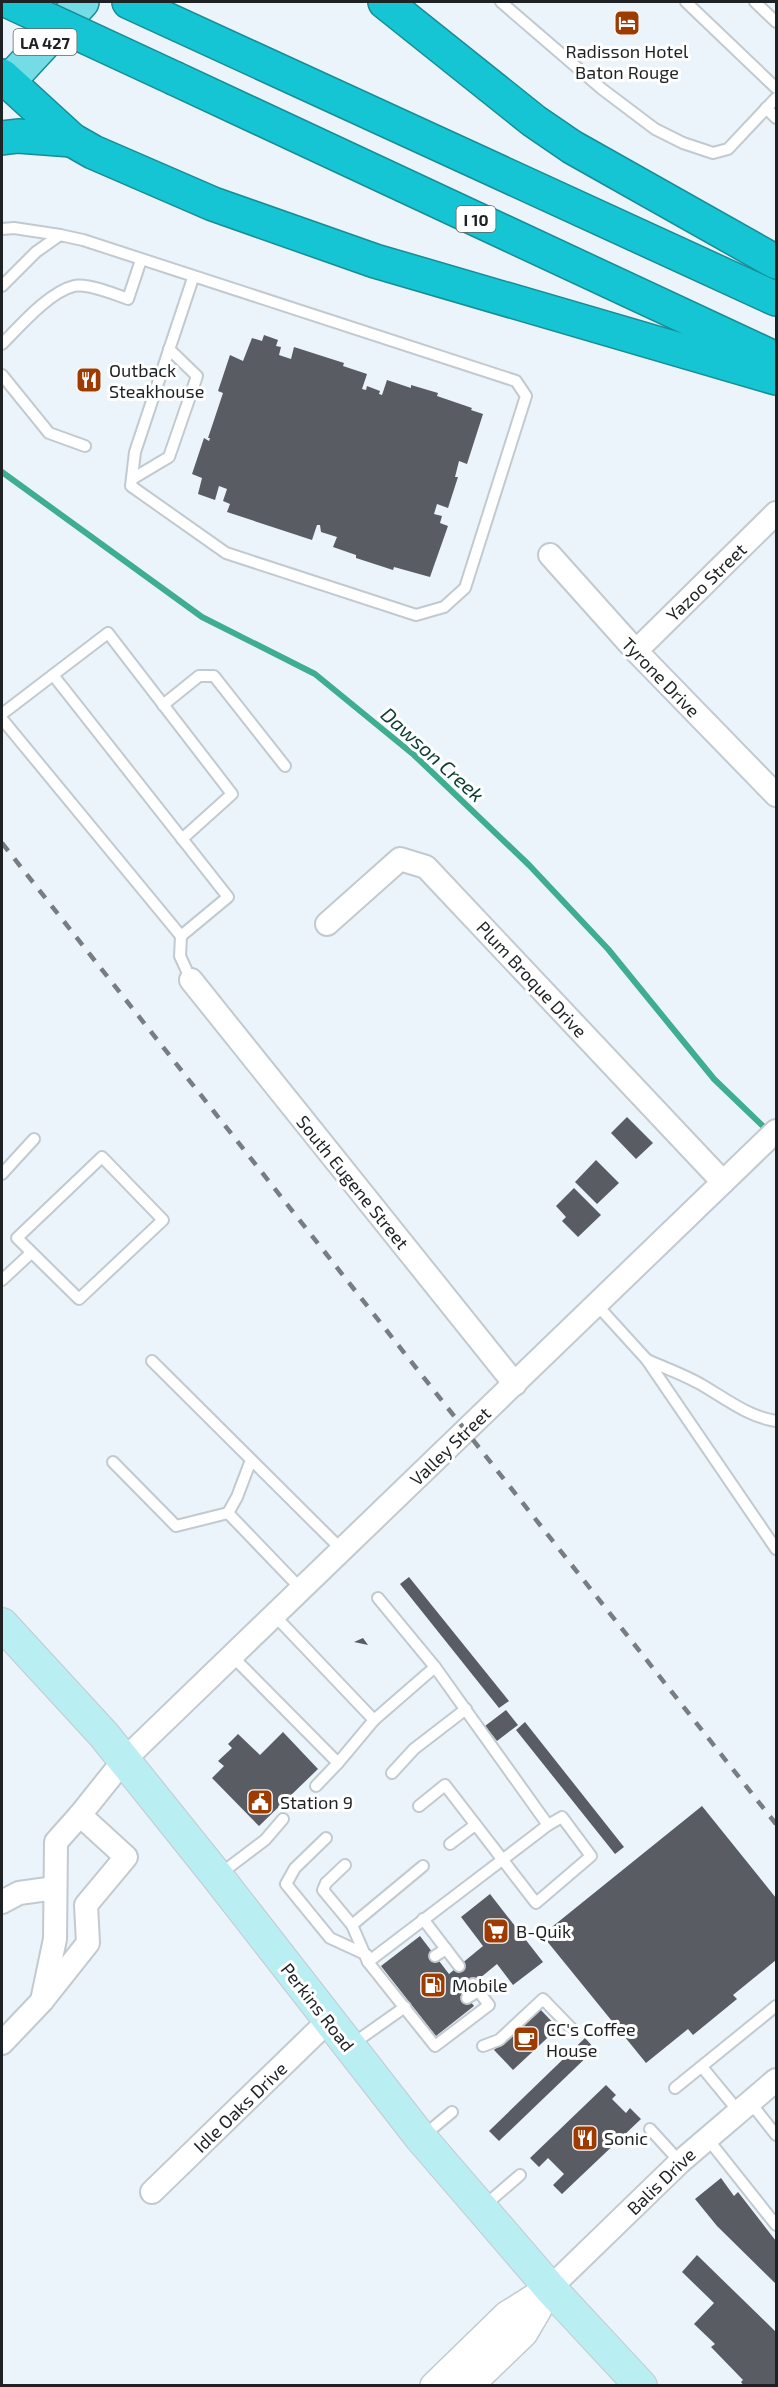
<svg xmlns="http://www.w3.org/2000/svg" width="778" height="2387" viewBox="0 0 778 2387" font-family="'Exo 2',sans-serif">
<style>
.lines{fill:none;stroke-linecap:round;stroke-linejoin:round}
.stream{stroke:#3fad8f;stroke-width:6}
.building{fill:#595c63}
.service-casing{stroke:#c2cad0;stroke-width:14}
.minor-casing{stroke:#c2cad0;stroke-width:26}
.tertiary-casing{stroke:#c2cad0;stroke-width:30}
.secondary-casing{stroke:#c2cad0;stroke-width:34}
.primary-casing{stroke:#188c96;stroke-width:36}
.motorway-casing{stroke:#188c96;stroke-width:36}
.service{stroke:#fff;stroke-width:10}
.minor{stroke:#fff;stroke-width:22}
.tertiary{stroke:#fff;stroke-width:27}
.secondary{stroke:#b9eef2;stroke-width:32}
.primary{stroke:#73dce5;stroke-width:33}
.motorway{stroke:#15c5d4;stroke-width:33}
.rail{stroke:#777d80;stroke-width:4.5;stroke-dasharray:10 10;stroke-linecap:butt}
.motorway-bridge-casing{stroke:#188c96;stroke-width:36;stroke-linecap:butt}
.motorway-bridge{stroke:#15c5d4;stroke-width:33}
.labels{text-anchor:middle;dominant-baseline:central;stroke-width:6;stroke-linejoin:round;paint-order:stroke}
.shield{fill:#fff;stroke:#626466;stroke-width:1.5}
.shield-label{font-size:16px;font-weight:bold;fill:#1e2224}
.poi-label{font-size:18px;fill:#1e2224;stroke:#fff;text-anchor:start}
.street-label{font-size:18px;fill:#1e2224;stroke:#fff}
.water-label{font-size:20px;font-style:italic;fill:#0c3d30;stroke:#fff}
</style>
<rect width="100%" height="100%" fill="#ebf4fa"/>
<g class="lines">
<path class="stream" d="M 2,472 L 202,617 L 315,674 L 414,755 L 529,865 L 608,949 L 714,1079 L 768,1131"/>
</g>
<g class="building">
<path d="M 264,335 L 278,340 L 276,346 L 281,347 L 279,355 L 291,359 L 294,347 L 344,363 L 343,366 L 367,374 L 362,389 L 366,390 L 367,386 L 380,391 L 379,394 L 382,395 L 387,380 L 411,388 L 411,385 L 438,393 L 437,396 L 472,408 L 471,410 L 483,414 L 467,464 L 459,461 L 455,477 L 458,477 L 448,508 L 437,504 L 434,514 L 442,516 L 440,523 L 448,526 L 430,577 L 394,567 L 393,570 L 356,558 L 356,555 L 333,547 L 337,537 L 321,532 L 320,525 L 317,525 L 312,540 L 227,512 L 230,504 L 223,501 L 227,489 L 219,486 L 215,500 L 198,494 L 202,478 L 192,474 L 204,438 L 209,441 L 210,438 L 208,438 L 223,393 L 218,391 L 230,355 L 243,361 L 252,338 L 262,341 Z"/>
<path d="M 627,1117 L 653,1143 L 636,1159 L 611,1133 Z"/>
<path d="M 596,1160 L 619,1183 L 597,1204 L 575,1182 Z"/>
<path d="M 574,1188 L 601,1215 L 578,1237 L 562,1221 L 566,1217 L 556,1206 Z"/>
<path d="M 409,1577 L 509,1701 L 499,1708 L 400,1584 Z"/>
<path d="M 363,1638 L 368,1645 L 354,1642 Z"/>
<path d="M 506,1710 L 518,1725 L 497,1741 L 485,1726 Z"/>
<path d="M 525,1722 L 624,1847 L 615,1854 L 516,1730 Z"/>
<path d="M 283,1732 L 318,1769 L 259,1826 L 212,1778 L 224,1766 L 218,1761 L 232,1748 L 228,1744 L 238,1734 L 260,1755 Z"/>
<path d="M 702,1806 L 776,1898 L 776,1960 L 733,1995 L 737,1999 L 693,2035 L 688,2029 L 646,2063 L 542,1935 Z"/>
<path d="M 490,1894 L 543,1962 L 513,1985 L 497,1964 L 463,1992 L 474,2006 L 436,2036 L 381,1966 L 420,1936 L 449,1974 L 483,1946 L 461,1917 Z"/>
<path d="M 539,2008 L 558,2028 L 513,2070 L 494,2050 Z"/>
<path d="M 585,2038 L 595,2049 L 499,2141 L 489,2131 Z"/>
<path d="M 606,2085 L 616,2095 L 612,2099 L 626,2113 L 630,2108 L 641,2119 L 562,2194 L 553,2185 L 564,2174 L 548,2158 L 539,2167 L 530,2158 Z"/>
<path d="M 721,2178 L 734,2196 L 738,2192 L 776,2241 L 776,2284 L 717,2226 L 695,2199 Z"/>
<path d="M 697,2255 L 776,2332 L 776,2386 L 744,2386 L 741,2382 L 743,2380 L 711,2347 L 715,2344 L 694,2324 L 714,2303 L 682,2272 Z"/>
</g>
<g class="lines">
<g class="service-casing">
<g id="service">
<path d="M 501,2 L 602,89 L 655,129 L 683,143 L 713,153 L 728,149 L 776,98"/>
<path d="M 686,2 L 776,88"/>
<path d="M 755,2 L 776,22"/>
<path d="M 766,108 L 776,118"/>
<path d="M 2,229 L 14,228 L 60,235"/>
<path d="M 2,286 L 36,252 L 60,235 L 83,240 L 516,381 L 526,396 L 465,588 L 444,607 L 416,615 L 226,553 L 131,486 L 135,452 L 193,278"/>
<path d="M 2,344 C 20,326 49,292 74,286 C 87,283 115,294 128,299 L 141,260"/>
<path d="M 2,375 L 49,433 L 85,446"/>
<path d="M 132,479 L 169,457 L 197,376 L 169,349"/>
<path d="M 53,675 L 108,633 L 232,794 L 182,839"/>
<path d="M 163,705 L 199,676 L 214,676 L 285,766"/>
<path d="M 2,714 L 53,675 L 228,897 L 181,936"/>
<path d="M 2,719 L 181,936 L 180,956 L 191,980"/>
<path d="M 102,1157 L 163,1220 L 79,1299 L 17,1238 Z"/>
<path d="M 2,1174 L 34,1139"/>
<path d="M 2,1280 L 31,1253"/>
<path d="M 597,1305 L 647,1360 L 776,1549"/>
<path d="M 647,1360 C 665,1368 685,1375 702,1385 C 726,1399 749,1417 776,1421"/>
<path d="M 152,1361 L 342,1550"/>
<path d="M 251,1460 L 237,1497 L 228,1513 L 302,1590"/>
<path d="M 113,1462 L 176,1526 L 228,1513"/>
<path d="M 378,1598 L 435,1667"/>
<path d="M 275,1616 L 374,1720 L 435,1667 L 548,1825 L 368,1962"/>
<path d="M 233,1657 L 338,1763 L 374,1720"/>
<path d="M 392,1773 L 414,1749 L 466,1709"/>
<path d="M 316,1786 L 338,1763"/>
<path d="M 419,1806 L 445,1785 L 536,1903 L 591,1856 L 562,1817 L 548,1825"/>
<path d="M 326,1838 L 295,1868 L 286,1884 L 330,1938 L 367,1955"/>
<path d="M 450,1844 L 475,1825"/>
<path d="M 345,1865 L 326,1883 L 323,1890 L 352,1925 L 368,1962 L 435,2046 L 489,2005 L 473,1984"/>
<path d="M 220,1874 L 265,1840 L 283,1819"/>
<path d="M 423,1919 L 459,1966"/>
<path d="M 352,1925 L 423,1866"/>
<path d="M 435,1956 L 446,1949"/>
<path d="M 467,1998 L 478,1991"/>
<path d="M 351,2045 L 405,2007"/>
<path d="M 483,2046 L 499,2040 L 543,1999 L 573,2030"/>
<path d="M 702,2067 L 739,2112"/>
<path d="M 675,2088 L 776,2006"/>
<path d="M 750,2102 L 776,2135"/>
<path d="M 650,2129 L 680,2162"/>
<path d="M 423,2136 L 452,2112"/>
<path d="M 707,2138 L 776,2225"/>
<path d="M 484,2206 L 520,2175"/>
</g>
</g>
<g class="minor-casing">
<g id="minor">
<path d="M 550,555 L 636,651 L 776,795"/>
<path d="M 636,651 L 776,513"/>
<path d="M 327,924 L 400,859 L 426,867 L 723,1182"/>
<path d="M 191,980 L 515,1384"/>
<path d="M 2,1902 L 19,1893 L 55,1888"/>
<path d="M 42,2001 L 55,1939 L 56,1842 L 80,1815 L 124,1760 L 776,1131"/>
<path d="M 2,2043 L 42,2001 L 88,1943 L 86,1905 L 126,1857 L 80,1815"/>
<path d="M 152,2192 L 328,2021"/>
<path d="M 550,2288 L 680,2162 L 776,2080"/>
</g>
</g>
<g class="tertiary-casing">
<g id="tertiary">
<path d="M 434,2386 L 507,2315 L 550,2288"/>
<path d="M 469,2386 L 524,2333 L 548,2292"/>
</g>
</g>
<g class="secondary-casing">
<path id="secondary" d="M 2,1624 L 104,1735 L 217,1876 L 421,2138 L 550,2288 L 641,2386"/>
</g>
<g class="primary-casing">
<path id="primary" d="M 8,82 L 82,2"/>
</g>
<g class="motorway-casing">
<g id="motorway">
<path d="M 129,2 L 776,299"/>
<path d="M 385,2 L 534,121 L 572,147 L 776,262"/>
<path d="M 2,76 L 72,140 L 93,152 L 213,204 L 375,261 L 776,378"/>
<path d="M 176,79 L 776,359"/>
<path d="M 2,138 L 18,136 L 72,140"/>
</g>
</g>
<use href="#service" class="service"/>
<use href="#minor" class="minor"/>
<use href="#tertiary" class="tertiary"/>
<use href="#secondary" class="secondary"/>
<use href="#primary" class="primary"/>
<use href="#motorway" class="motorway"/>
<path class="rail" d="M 2,843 L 776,1824"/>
<g class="motorway-bridge-casing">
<path id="motorway-bridge" d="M 10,2 L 176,79"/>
</g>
<use href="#motorway-bridge" class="motorway-bridge"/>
</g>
<defs>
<g id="hotel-square" transform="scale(1.35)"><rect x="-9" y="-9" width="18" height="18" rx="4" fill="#9e3b00" stroke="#fff"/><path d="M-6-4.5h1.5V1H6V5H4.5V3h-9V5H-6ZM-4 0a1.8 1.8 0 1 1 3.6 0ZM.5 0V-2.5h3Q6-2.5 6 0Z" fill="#fff"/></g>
<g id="restaurant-square" transform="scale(1.35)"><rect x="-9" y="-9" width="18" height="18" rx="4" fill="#9e3b00" stroke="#fff"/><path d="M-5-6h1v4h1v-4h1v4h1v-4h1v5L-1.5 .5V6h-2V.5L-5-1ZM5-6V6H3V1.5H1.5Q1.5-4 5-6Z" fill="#fff"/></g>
<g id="civic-square" transform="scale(1.35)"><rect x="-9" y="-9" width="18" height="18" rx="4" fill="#9e3b00" stroke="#fff"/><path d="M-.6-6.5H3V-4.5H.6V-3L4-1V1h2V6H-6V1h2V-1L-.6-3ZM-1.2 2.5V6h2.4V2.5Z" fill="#fff"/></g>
<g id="supermarket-square" transform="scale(1.35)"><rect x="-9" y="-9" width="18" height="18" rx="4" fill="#9e3b00" stroke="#fff"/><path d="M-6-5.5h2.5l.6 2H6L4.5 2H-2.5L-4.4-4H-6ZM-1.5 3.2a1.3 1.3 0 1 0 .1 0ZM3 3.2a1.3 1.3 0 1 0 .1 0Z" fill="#fff"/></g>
<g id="fuel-square" transform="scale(1.35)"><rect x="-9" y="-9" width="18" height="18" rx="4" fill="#9e3b00" stroke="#fff"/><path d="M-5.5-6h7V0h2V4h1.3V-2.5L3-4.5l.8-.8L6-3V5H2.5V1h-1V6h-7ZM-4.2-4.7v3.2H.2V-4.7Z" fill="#fff"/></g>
<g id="cafe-square" transform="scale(1.35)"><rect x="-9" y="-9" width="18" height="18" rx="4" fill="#9e3b00" stroke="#fff"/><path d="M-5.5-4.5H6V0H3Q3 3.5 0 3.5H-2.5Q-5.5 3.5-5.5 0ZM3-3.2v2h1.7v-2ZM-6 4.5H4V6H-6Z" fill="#fff"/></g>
</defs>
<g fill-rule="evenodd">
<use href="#hotel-square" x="627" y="23"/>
<use href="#restaurant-square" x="89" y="380"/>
<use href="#civic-square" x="260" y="1802"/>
<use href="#supermarket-square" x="496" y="1931"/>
<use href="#fuel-square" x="433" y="1985"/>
<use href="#cafe-square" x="526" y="2039"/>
<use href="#restaurant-square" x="585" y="2138"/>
</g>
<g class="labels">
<g class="shield">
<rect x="13.5" y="29" width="63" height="26" rx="4.5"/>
<rect x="456.5" y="206" width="39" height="26" rx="4.5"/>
</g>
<g class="shield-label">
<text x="45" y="42">LA 427</text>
<text x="476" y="219">I 10</text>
</g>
<g class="poi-label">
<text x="627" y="51" text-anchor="middle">Radisson Hotel<tspan x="627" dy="21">Baton Rouge</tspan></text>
<text x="109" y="370">Outback<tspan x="109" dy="21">Steakhouse</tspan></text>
<text x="280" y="1802">Station 9</text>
<text x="516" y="1931">B-Quik</text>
<text x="452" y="1985">Mobile</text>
<text x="546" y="2029">CC's Coffee<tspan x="546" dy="21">House</tspan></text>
<text x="604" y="2138">Sonic</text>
</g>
<g class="street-label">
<text transform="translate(706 582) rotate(-44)">Yazoo Street</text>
<text transform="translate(661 677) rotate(46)">Tyrone Drive</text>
<text transform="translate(532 979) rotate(47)">Plum Broque Drive</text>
<text transform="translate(353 1182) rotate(51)">South Eugene Street</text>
<text transform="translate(450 1446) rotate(-44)">Valley Street</text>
<text transform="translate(318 2007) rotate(52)">Perkins Road</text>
<text transform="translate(240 2107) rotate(-44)">Idle Oaks Drive</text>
<text transform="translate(661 2181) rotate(-44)">Balis Drive</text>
</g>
<g class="water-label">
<text transform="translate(433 754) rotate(42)">Dawson Creek</text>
</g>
</g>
<rect width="778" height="2387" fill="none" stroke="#1e2224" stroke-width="6"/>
</svg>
